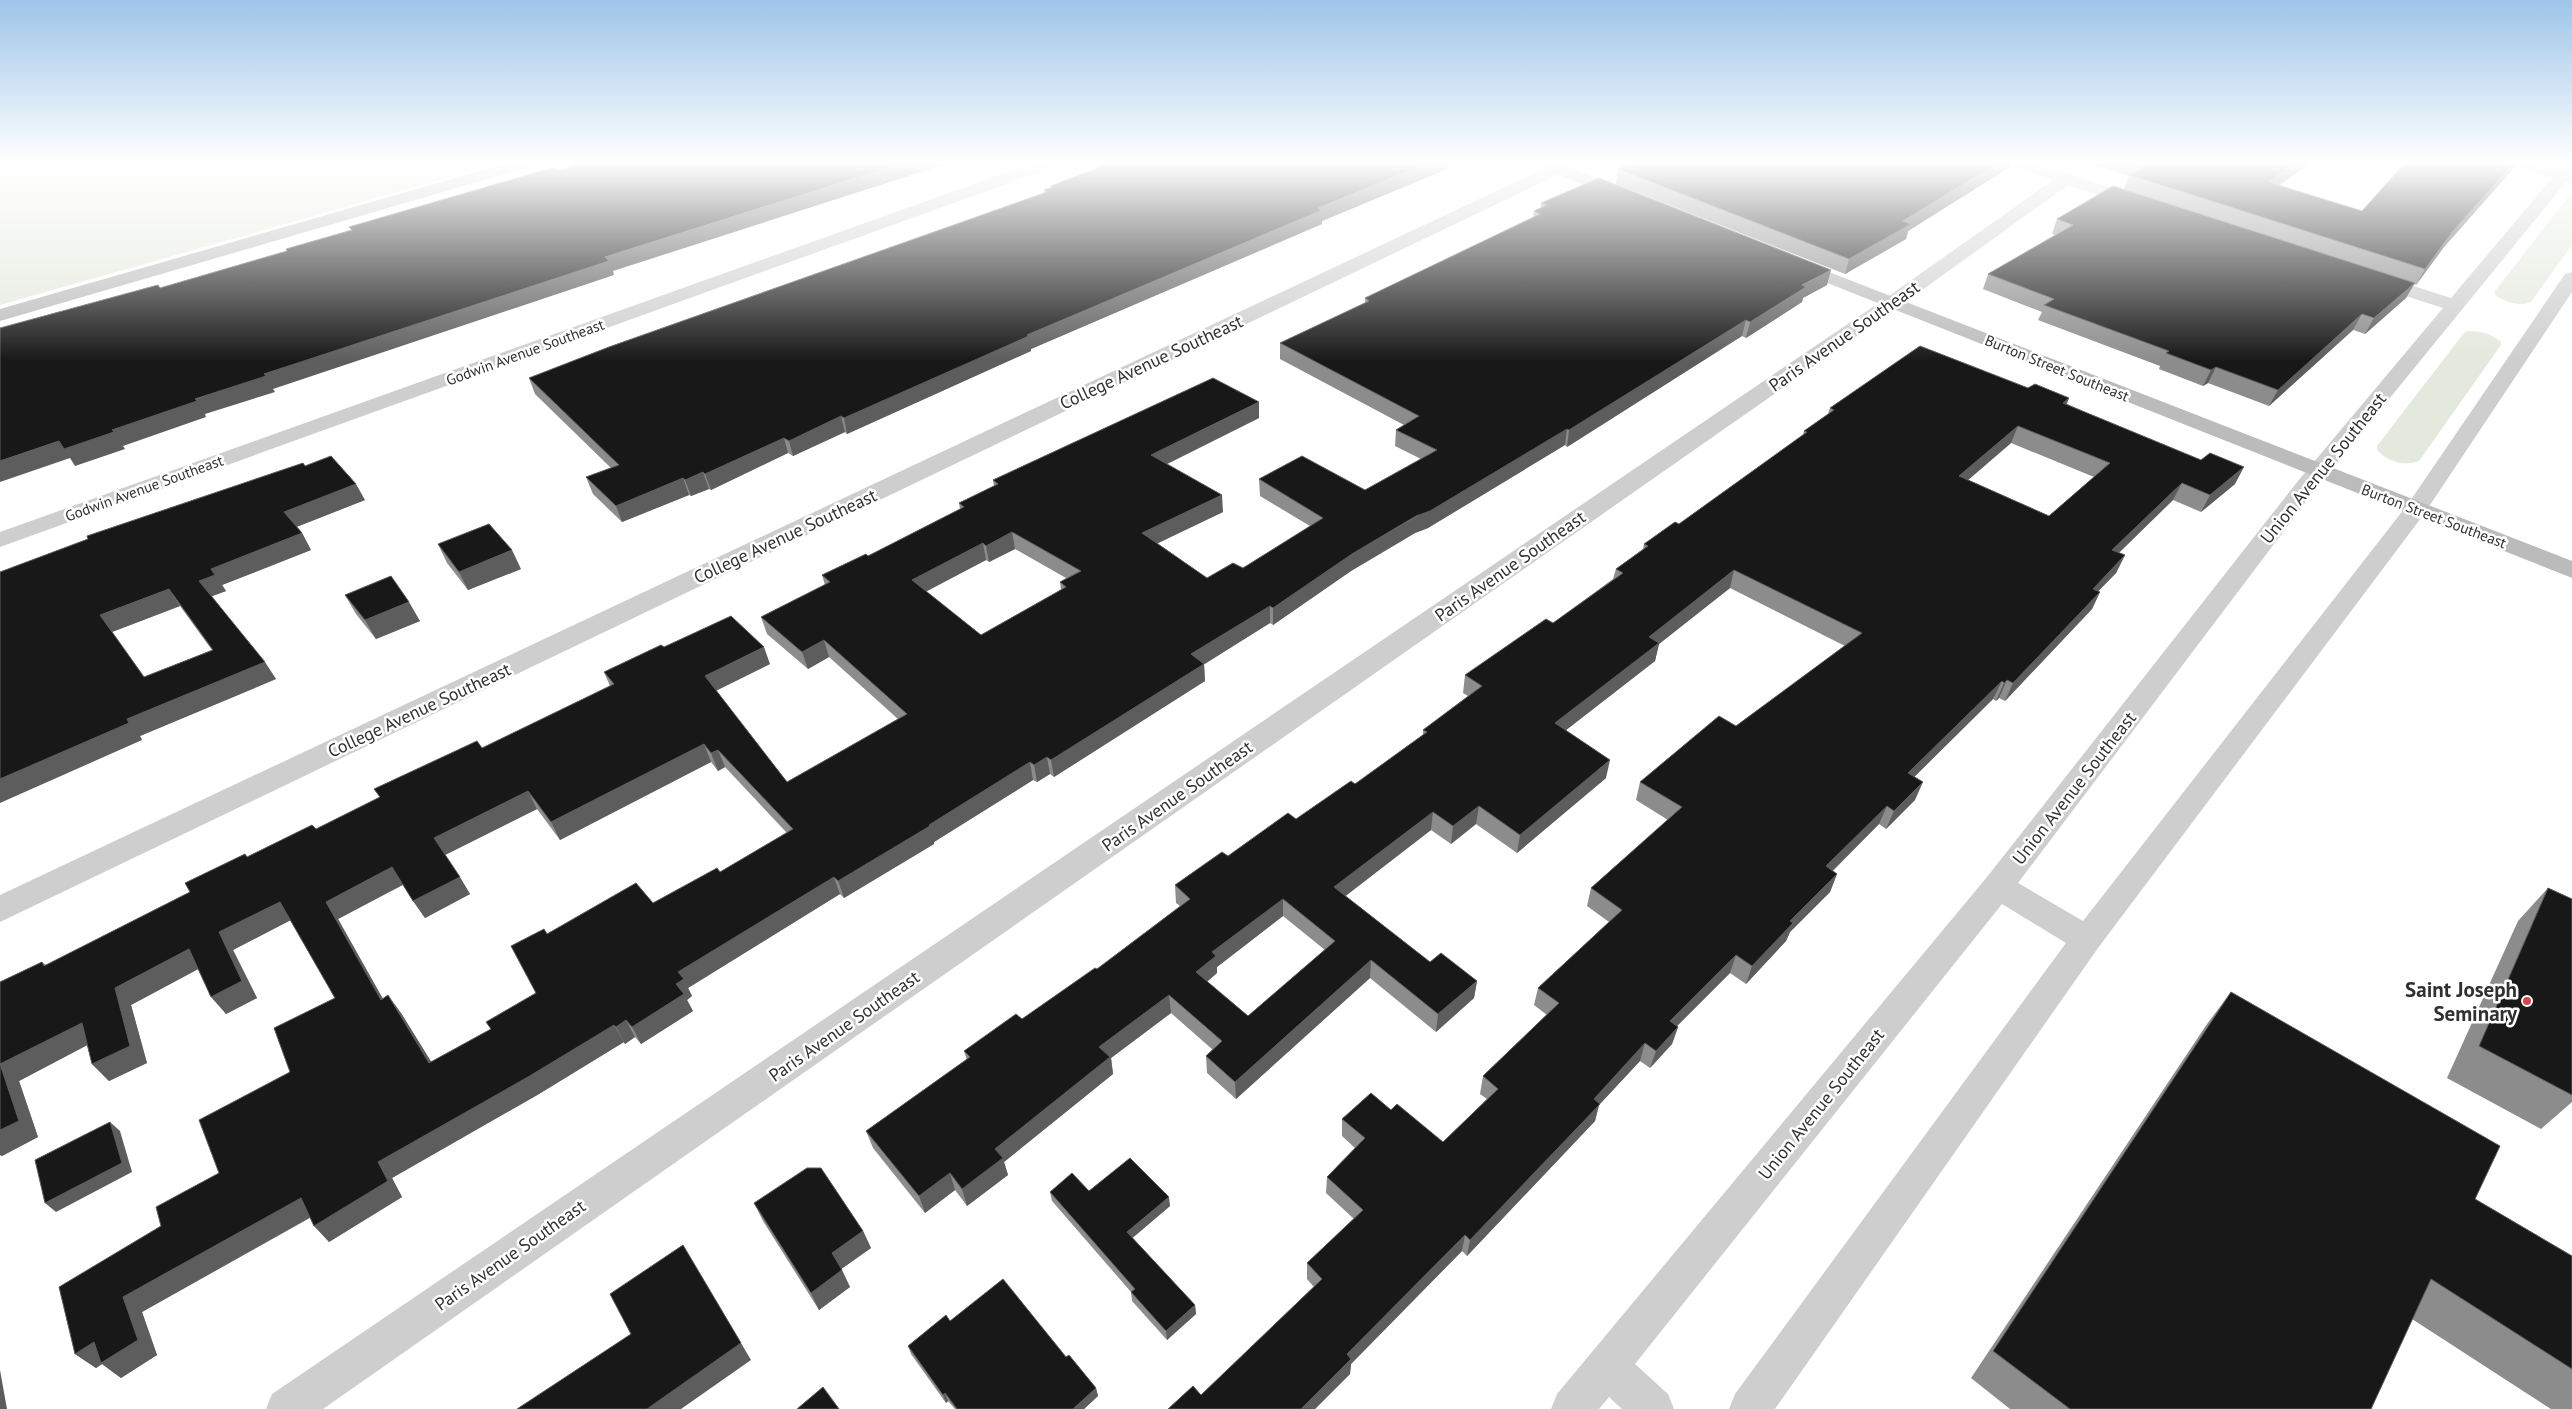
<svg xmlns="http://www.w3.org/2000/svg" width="2572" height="1409" viewBox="0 0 2572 1409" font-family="'PT Sans',sans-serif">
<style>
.green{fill:#e4e9dd}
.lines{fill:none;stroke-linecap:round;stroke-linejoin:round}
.street{fill:#cecece;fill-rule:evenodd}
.secondary{fill:#bbb;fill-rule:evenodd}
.wall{fill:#8c8c8c;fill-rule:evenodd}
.shaded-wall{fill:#5d5d5d}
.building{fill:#181818;stroke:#5d5d5d;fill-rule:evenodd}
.poi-dot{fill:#d6444e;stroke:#fff;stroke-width:2}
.labels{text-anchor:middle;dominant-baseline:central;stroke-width:5;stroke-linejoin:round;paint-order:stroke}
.far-street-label{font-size:15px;fill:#313131;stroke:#fff}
.street-label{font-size:18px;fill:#313131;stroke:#fff}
.near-poi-label{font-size:21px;font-weight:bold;fill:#313131;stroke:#fff;text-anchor:end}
</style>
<rect width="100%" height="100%" fill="#fff"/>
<g class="green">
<path d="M 0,163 L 499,163 L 0,305 Z"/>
<path d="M 2572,192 L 2572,245 L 2531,302 C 2520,307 2504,302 2495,295 L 2495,291 Z"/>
<path d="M 2468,331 C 2481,331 2492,334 2501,342 L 2501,345 L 2419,461 C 2404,467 2387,461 2377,450 L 2377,446 L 2464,333 Z"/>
</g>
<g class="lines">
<g class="street">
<path d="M 1033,163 L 1058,163 L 1056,166 L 0,547 L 0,532 Z"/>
<path d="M 1556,163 L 1578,163 L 1576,166 L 0,922 L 0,895 Z"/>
<path d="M 2009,163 L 2035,163 L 2146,199 L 2149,203 L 2146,207 L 2140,208 L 2068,185 L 1900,306 L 323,1409 L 266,1409 L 272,1394 L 1886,298 L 2053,180 L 2011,166 Z"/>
<path d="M 2508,163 L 2536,163 L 2559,169 L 2564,163 L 2572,163 L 2572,183 L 2566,182 L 2314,491 L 2018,883 L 2083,921 L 2408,504 L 2565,274 L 2572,272 L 2572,292 L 2424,514 L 2098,948 L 1775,1409 L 1729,1409 L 1735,1394 L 2066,943 L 2002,904 L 1635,1364 L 1668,1394 L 1674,1409 L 1622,1409 L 1609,1397 L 1599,1409 L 1551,1409 L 1557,1394 L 1987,877 L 2298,481 L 2443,308 L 2368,284 L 2366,280 L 2368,276 L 2382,276 L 2451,298 L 2552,178 L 2510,166 Z"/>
</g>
<g class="secondary">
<path d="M 507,163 L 534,163 L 532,166 L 0,321 L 0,309 Z"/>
<path d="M 1535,163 L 1559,163 L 1629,191 L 1631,195 L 1623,200 L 1617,199 L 1537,166 Z"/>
<path d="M 1793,258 L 2572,561 L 2572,578 L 1787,267 L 1784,263 L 1787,259 Z"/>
</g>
</g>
<g class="wall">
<path d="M 1105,163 L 1448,163 L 1447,169 L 1322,221 L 1322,224 L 1031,349 L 1031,351 L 847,434 L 845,432 L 793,456 L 788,453 L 711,490 L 709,489 L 691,496 L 689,495 L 622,522 L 593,494 L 586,477 L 611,468 L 535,394 L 529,378 L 1044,193 L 1044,190 L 1051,188 L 1051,186 L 1097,169 L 1096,167 Z"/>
<path d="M 2089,163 L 2311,163 L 2278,186 L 2362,211 L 2513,169 L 2444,247 L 2416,285 L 2414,284 L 2406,298 L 2365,334 L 2353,330 L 2269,406 L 2208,383 L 2203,386 L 2159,369 L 2160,366 L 2038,320 L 2042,312 L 1983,289 L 1988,274 L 2055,235 L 2052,234 L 2057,219 L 2124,189 L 2129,176 Z"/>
<path d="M 2010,167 L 1908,231 L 1906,239 L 1845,274 L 1616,184 L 1618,169 Z"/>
<path d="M 1541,203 L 1827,285 L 1803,298 L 1802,302 L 1746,338 L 1742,336 L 1567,447 L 1565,445 L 1428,528 L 1415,533 L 1351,571 L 1273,625 L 1270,623 L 1204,664 L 1205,681 L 1054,777 L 1050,774 L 1037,782 L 1033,780 L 934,842 L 934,844 L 844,898 L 840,894 L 688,988 L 692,996 L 687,1000 L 693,1011 L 641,1044 L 635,1037 L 625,1044 L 624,1042 L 539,1094 L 392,1178 L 402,1197 L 329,1242 L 310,1218 L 142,1312 L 157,1355 L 121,1378 L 102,1364 L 96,1368 L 75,1354 L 161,1226 L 219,1173 L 290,1072 L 335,998 L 290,920 L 233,950 L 257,998 L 226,1014 L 198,969 L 131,1005 L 147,1063 L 109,1081 L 92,1064 L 87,1045 L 19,1081 L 38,1137 L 2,1156 L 0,1155 L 0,982 L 42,962 L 46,965 L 190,892 L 247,857 L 316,829 L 610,686 L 604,672 L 664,647 L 770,664 L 716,691 L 787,782 L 898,719 L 829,657 L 808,669 L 767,634 L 761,617 L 825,585 L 822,575 L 868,556 L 960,509 L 959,503 L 994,486 L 993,480 L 1259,418 L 1167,464 L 1223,512 L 1157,543 L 1207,578 L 1243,568 L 1310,526 L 1260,496 L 1259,479 L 1365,490 L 1421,459 L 1395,446 L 1396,430 L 1404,425 L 1280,359 L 1280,343 L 1365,303 L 1365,298 L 1533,218 L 1534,211 L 1541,208 ZM 1015,549 L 1066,578 L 1060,582 L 1061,590 L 981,635 L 926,591 L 986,560 L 989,562 ZM 711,762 L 718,771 L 725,767 L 787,833 L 720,872 L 653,903 L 547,934 L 536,993 L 491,1029 L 431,1062 L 401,1013 L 383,999 L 338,919 L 403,885 L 425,918 L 470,894 L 445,855 L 537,809 L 560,840 Z"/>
<path d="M 2028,388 L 2069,398 L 2067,404 L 2235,484 L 2201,512 L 2173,500 L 2119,553 L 2125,555 L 2116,573 L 2098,591 L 2100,592 L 2092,609 L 2005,701 L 1999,698 L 1996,701 L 1993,699 L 1914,777 L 1915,800 L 1886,829 L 1879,824 L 1833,871 L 1837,874 L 1830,892 L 1790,932 L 1786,941 L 1746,984 L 1730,973 L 1677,1026 L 1678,1027 L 1672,1044 L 1650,1068 L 1640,1061 L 1599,1105 L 1595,1121 L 1467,1256 L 1462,1251 L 1351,1364 L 1350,1374 L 1315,1409 L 1168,1409 L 1201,1395 L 1314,1287 L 1307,1279 L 1307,1263 L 1354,1219 L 1326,1193 L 1327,1177 L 1355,1148 L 1342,1136 L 1342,1119 L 1391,1110 L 1443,1142 L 1487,1099 L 1480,1094 L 1483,1076 L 1547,1015 L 1534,1005 L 1538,988 L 1609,922 L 1587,906 L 1591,888 L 1668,820 L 1636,800 L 1640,782 L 1736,726 L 1845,646 L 1730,588 L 1659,644 L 1655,661 L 1566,730 L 1606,778 L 1517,853 L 1476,824 L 1451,844 L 1431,830 L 1345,896 L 1430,962 L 1477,981 L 1474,998 L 1436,1032 L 1370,978 L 1236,1099 L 1207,1073 L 1206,1056 L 1213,1050 L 1171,1013 L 1111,1058 L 1113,1074 L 1004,1162 L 1008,1175 L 967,1206 L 955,1190 L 925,1213 L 873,1148 L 866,1131 L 967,1060 L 964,1051 L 1022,1019 L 1097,969 L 1180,906 L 1176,903 L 1175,885 L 1296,819 L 1355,784 L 1423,735 L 1423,730 L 1468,696 L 1463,693 L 1465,675 L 1553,623 L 1613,579 L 1616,569 L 1643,549 L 1644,544 L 1679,524 L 1803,435 L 1804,431 L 1828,414 L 1830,408 ZM 2011,443 L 2094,477 L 2049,516 L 1968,480 ZM 1283,916 L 1325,950 L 1248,1016 L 1207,982 L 1217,973 L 1217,967 Z"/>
<path d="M 305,466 L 365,500 L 296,527 L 302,533 L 311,550 L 222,585 L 226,591 L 212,596 L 276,679 L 140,736 L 142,740 L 0,572 ZM 180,606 L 212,650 L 144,677 L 112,632 Z"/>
<path d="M 438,544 L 521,569 L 468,590 L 447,563 Z"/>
<path d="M 345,595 L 420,621 L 376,639 L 356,614 Z"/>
<path d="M 2548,888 L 2572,899 L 2572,1102 L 2541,1129 L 2447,1078 L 2518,921 Z"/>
<path d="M 2231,992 L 2475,1199 L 2572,1256 L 2572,1409 L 2551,1409 L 2412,1319 L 2371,1409 L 2010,1409 L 1971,1378 L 2207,1024 Z"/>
<path d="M 1089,1191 L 1170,1206 L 1132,1238 L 1195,1305 L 1196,1314 L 1167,1340 L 1132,1301 L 1131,1292 L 1052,1201 L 1050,1192 Z"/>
<path d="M 754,1203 L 863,1231 L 871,1248 L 841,1269 L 850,1287 L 819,1310 L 763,1221 Z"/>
<path d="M 950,1321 L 1066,1357 L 1096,1388 L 1098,1396 L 1084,1409 L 955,1409 L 948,1401 L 946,1403 L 911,1354 L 908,1346 Z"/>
</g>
<g class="shaded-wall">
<path d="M 903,163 L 949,163 L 613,271 L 614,275 L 273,389 L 275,392 L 205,414 L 206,417 L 123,446 L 125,449 L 75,466 L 70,458 L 0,482 L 0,461 L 59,441 L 112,430 L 264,374 L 605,257 Z"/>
<path d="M 1428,163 L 1448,163 L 1447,169 L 1322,221 L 1322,224 L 1031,349 L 1031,351 L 847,434 L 844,418 L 1027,335 L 1318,208 Z"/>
<path d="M 1998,163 L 2011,163 L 2010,167 L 1908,231 L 1906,239 L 1845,274 L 1849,259 L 1903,221 Z"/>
<path d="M 2296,163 L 2311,163 L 2261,197 L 2268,182 Z"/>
<path d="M 2514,163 L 2516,163 L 2513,169 L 2444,247 L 2416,285 L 2425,269 L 2453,231 Z"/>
<path d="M 1831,270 L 1827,285 L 1803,298 L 1802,302 L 1746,338 L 1750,322 L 1802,285 Z"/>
<path d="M 2415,283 L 2406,298 L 2365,334 L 2374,318 Z"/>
<path d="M 2362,314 L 2353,330 L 2269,406 L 2278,390 Z"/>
<path d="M 1746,320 L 1742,336 L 1567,447 L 1569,430 Z"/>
<path d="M 2216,367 L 2208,383 L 2203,386 L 2211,370 Z"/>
<path d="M 2069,398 L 2062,414 L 2063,403 Z"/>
<path d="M 1259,402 L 1259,418 L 1153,471 L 1151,455 Z"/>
<path d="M 841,416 L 845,432 L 793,456 L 789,441 Z"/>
<path d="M 2018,426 L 2011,443 L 1953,493 L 1959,476 Z"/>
<path d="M 1567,429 L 1565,445 L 1428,528 L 1415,533 L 1351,571 L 1273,625 L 1273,608 L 1352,554 Z"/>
<path d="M 784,438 L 788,453 L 711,490 L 705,474 Z"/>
<path d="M 2244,467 L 2235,484 L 2201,512 L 2210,495 Z"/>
<path d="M 703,472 L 709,489 L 691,496 L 685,480 Z"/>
<path d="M 683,478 L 689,495 L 622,522 L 616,506 Z"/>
<path d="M 2182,483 L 2173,500 L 2104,567 L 2112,550 Z"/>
<path d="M 356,484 L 365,500 L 294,528 L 284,512 Z"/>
<path d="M 1222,495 L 1223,512 L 1144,550 L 1142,533 Z"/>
<path d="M 1012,532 L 1015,549 L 989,562 L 986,546 Z"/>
<path d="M 302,533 L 311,550 L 222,585 L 226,591 L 210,597 L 199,581 L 211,569 Z"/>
<path d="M 983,543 L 986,560 L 916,597 L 912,580 Z"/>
<path d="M 512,550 L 521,569 L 468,590 L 459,572 Z"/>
<path d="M 2125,555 L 2116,573 L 2084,606 L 2093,589 Z"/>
<path d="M 1734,570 L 1730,588 L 1659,644 L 1655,661 L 1552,741 L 1555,723 L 1649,637 Z"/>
<path d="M 169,589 L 180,606 L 112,632 L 156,694 L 100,615 Z"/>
<path d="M 2100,592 L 2092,609 L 2005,701 L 2013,683 Z"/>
<path d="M 409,602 L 420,621 L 376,639 L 365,620 Z"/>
<path d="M 1270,606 L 1270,623 L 1192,672 L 1191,654 Z"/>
<path d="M 824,640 L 829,657 L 808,669 L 802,652 Z"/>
<path d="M 764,647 L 770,664 L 711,693 L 705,676 Z"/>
<path d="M 265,662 L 276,679 L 140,736 L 142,740 L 0,803 L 0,779 L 127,719 Z"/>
<path d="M 1204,664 L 1205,681 L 1054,777 L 1051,760 Z"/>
<path d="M 2007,680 L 1999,698 L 1996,701 L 2004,683 Z"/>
<path d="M 2002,681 L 1993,699 L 1900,791 L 1908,773 Z"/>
<path d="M 704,744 L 711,762 L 560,840 L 551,822 Z"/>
<path d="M 718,750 L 725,767 L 718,771 L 711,753 Z"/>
<path d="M 1047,757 L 1050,774 L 1037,782 L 1034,765 Z"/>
<path d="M 1610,760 L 1606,778 L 1517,853 L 1520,835 Z"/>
<path d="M 1030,762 L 1033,780 L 934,842 L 934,844 L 844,898 L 838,881 Z"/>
<path d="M 1923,782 L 1915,800 L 1886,829 L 1894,811 Z"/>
<path d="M 528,791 L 537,809 L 445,855 L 434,838 Z"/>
<path d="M 1479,806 L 1476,824 L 1451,844 L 1453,826 Z"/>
<path d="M 1887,806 L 1879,824 L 1819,884 L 1826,866 Z"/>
<path d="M 1433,812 L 1431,830 L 1334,905 L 1334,887 Z"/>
<path d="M 392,867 L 404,884 L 338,919 L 393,1017 L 381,1000 L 326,902 Z"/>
<path d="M 1837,874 L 1830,892 L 1790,932 L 1786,941 L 1746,984 L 1752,966 L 1790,921 Z"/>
<path d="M 460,877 L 470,894 L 425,918 L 413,901 Z"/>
<path d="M 834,877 L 840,894 L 688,988 L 692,996 L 687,1000 L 693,1011 L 641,1044 L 632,1027 L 676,984 L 678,972 Z"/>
<path d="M 1283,899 L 1283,916 L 1217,967 L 1217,973 L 1197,990 L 1196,972 L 1212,952 Z"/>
<path d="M 280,902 L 293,919 L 233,950 L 257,998 L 226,1014 L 211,997 L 219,932 Z"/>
<path d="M 189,949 L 204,966 L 131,1005 L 147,1063 L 109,1081 L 92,1064 L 115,988 Z"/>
<path d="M 1736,955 L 1730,973 L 1664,1039 L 1670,1021 Z"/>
<path d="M 1371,960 L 1370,978 L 1236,1099 L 1235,1082 Z"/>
<path d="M 1477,981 L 1474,998 L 1436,1032 L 1438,1014 Z"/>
<path d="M 388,995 L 401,1013 L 442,1079 L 429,1063 Z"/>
<path d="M 1169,995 L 1171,1013 L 1111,1058 L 1113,1074 L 1004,1162 L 1008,1175 L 967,1206 L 962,1189 L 995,1149 L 1099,1047 Z"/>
<path d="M 626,1020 L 635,1037 L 625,1044 L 616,1027 Z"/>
<path d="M 82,1023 L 99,1039 L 19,1081 L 38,1137 L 2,1156 L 0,1155 L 0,1064 Z"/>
<path d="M 614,1025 L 624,1042 L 539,1094 L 392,1178 L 402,1197 L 329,1242 L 314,1226 L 378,1162 Z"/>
<path d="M 1678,1027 L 1672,1044 L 1650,1068 L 1656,1051 Z"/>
<path d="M 1645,1043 L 1640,1061 L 1599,1105 L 1595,1121 L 1467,1256 L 1470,1240 L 1594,1099 Z"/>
<path d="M 110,1122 L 120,1131 L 132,1172 L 56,1212 L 45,1203 Z"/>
<path d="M 950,1173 L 955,1190 L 925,1213 L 919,1196 Z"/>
<path d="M 1169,1197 L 1170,1206 L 1129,1241 L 1127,1232 Z"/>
<path d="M 301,1198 L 316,1214 L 142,1312 L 157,1355 L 121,1378 L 102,1364 L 96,1368 L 75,1354 L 123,1297 Z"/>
<path d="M 863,1231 L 871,1248 L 840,1270 L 832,1253 Z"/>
<path d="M 1465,1235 L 1462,1251 L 1351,1364 L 1350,1374 L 1315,1409 L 1301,1409 L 1347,1354 Z"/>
<path d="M 683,1245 L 751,1360 L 681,1409 L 647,1409 Z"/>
<path d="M 842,1270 L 850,1287 L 819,1310 L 811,1293 Z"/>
<path d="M 1195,1305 L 1196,1314 L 1167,1340 L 1166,1331 Z"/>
<path d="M 0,1370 L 7,1409 L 0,1409 Z"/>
<path d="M 1096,1388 L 1098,1396 L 1084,1409 L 1073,1409 Z"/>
<path d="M 945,1393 L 948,1401 L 946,1403 L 943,1395 Z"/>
</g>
<g class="building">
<path d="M 580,163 L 903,163 L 605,257 L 609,261 L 264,374 L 266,376 L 195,399 L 197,401 L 112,430 L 114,432 L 64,449 L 59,441 L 0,461 L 0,328 L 158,285 L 160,288 L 287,251 L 286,249 L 352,230 L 349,227 L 555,167 L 558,170 Z"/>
<path d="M 1105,163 L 1428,163 L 1318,208 L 1322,210 L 1027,335 L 1029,336 L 844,418 L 841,416 L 789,441 L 784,438 L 705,474 L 703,472 L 685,480 L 683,478 L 616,506 L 586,477 L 619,465 L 529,378 L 609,347 L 1047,192 L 1044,190 L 1053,187 L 1051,186 L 1098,168 L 1096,167 Z"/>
<path d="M 1631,163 L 1998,163 L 1903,221 L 1911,224 L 1849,259 L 1618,169 Z"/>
<path d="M 2144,163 L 2296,163 L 2268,182 L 2362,211 L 2405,163 L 2514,163 L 2453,231 L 2425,269 L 2130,175 L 2147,164 Z"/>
<path d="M 1599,178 L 1831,270 L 1802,285 L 1806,287 L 1750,322 L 1746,320 L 1569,430 L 1567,429 L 1430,511 L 1416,516 L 1352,554 L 1273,608 L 1270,606 L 1191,654 L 1204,664 L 1051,760 L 1047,757 L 1034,765 L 1030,762 L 929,825 L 930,826 L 838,881 L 834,877 L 678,972 L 684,979 L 676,984 L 684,994 L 632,1027 L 626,1020 L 616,1027 L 614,1025 L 528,1077 L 378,1162 L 388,1181 L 314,1226 L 301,1198 L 123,1297 L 138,1340 L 101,1363 L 94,1342 L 75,1354 L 59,1287 L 161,1226 L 156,1207 L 219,1173 L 199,1120 L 290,1072 L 274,1028 L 335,998 L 280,902 L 219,932 L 242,981 L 211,997 L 189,949 L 115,988 L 130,1046 L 92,1064 L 82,1023 L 0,1064 L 19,1121 L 0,1130 L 0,982 L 42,962 L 44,966 L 190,892 L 185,883 L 245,854 L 247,857 L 312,825 L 316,829 L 380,797 L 374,789 L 477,741 L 482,748 L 614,684 L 604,672 L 661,645 L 664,647 L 731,616 L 764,647 L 705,676 L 787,782 L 907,714 L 824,640 L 802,652 L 761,617 L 830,582 L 822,575 L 866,554 L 868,556 L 964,507 L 959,503 L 998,484 L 993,480 L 1213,378 L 1259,402 L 1151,455 L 1222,495 L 1142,533 L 1207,578 L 1233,563 L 1243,568 L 1323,518 L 1259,479 L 1302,456 L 1365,490 L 1437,450 L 1396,430 L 1419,416 L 1280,343 L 1369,301 L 1365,298 L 1540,214 L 1534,211 L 1547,205 L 1541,203 ZM 1012,532 L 1081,571 L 1060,582 L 1066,587 L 981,635 L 912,580 L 983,543 L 986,546 ZM 704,744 L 711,753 L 718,750 L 793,829 L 720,872 L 717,868 L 653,903 L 636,883 L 547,934 L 544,929 L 511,946 L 536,993 L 486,1022 L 491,1029 L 429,1063 L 388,995 L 381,1000 L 326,902 L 392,867 L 413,901 L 460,877 L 434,838 L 528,791 L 551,822 Z"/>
<path d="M 2113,186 L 2415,283 L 2374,318 L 2362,314 L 2278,390 L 2216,367 L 2211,370 L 2166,353 L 2169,351 L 2044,305 L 2054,299 L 1988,274 L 2073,225 L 2057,219 Z"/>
<path d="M 1920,346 L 2028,388 L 2035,384 L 2069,398 L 2063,403 L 2201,460 L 2210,453 L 2244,467 L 2210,495 L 2182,483 L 2112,550 L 2125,555 L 2093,589 L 2100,592 L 2013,683 L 2007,680 L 2004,683 L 2002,681 L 1908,773 L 1923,782 L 1894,811 L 1887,806 L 1826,866 L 1837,874 L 1790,921 L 1793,923 L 1752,966 L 1736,955 L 1670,1021 L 1678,1027 L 1656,1051 L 1645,1043 L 1594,1099 L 1600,1104 L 1470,1240 L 1465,1235 L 1347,1354 L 1351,1359 L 1301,1409 L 1168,1409 L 1193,1386 L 1201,1395 L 1322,1279 L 1307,1263 L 1363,1210 L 1327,1177 L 1365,1138 L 1342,1119 L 1371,1093 L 1391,1110 L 1397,1104 L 1443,1142 L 1498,1089 L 1483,1076 L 1559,1003 L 1538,988 L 1622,910 L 1591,888 L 1682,807 L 1640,782 L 1719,716 L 1736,726 L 1862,633 L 1734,570 L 1649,637 L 1659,643 L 1555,723 L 1610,760 L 1520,835 L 1479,806 L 1453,826 L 1433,812 L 1334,887 L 1430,962 L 1441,953 L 1477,981 L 1438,1014 L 1371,960 L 1235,1082 L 1206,1056 L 1222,1041 L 1169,995 L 1099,1047 L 1110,1057 L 995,1149 L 1003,1158 L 962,1189 L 950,1173 L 919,1196 L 866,1131 L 970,1057 L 964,1051 L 1016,1014 L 1022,1019 L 1095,968 L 1097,969 L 1190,899 L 1175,885 L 1222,852 L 1228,856 L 1288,813 L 1296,819 L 1351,781 L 1355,784 L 1427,732 L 1423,730 L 1482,686 L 1465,675 L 1546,619 L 1553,623 L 1623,573 L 1616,569 L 1648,546 L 1644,544 L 1675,522 L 1679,524 L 1807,432 L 1804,431 L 1834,410 L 1830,408 ZM 2018,426 L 2110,463 L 2049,516 L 1959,476 ZM 1283,899 L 1335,941 L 1248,1016 L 1196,972 L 1216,956 L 1212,952 Z"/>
<path d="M 331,456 L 356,484 L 284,512 L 302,533 L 211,569 L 215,575 L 199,581 L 265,662 L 127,719 L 129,723 L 0,779 L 0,572 L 88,539 L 87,536 L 303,463 L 305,466 ZM 169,589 L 213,650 L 144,677 L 100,615 Z"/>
<path d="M 489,524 L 512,550 L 459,572 L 438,544 Z"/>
<path d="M 391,576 L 409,602 L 365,620 L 345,595 Z"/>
<path d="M 2548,888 L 2572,899 L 2572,1095 L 2479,1046 Z"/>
<path d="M 2231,992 L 2500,1146 L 2475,1199 L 2572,1256 L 2572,1369 L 2431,1279 L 2371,1409 L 2070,1409 L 1993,1351 Z"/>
<path d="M 110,1122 L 122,1163 L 45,1203 L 35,1160 Z"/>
<path d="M 1130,1158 L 1169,1197 L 1127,1232 L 1195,1305 L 1166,1331 L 1131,1292 L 1135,1289 L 1050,1192 L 1072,1173 L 1089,1191 Z"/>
<path d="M 807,1168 L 821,1168 L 863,1231 L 832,1253 L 842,1270 L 811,1293 L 754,1203 Z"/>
<path d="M 683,1245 L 741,1343 L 647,1409 L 517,1409 L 631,1334 L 610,1294 Z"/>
<path d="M 1003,1279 L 1066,1357 L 1069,1355 L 1096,1388 L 1073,1409 L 957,1409 L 945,1393 L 943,1395 L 908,1346 L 946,1315 L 950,1321 Z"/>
<path d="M 823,1387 L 839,1409 L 797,1409 Z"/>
</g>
<linearGradient id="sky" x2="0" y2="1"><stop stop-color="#9dc5e9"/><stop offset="0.45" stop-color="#fff"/><stop offset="1" stop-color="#fff" stop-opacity="0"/></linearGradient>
<rect width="2572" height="361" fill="url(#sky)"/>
<circle class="poi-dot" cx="2527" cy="1001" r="5"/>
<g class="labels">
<g class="far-street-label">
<text transform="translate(525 352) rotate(-20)">Godwin Avenue Southeast</text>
<text transform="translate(2057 368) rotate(22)">Burton Street Southeast</text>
<text transform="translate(144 488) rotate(-20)">Godwin Avenue Southeast</text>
<text transform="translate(2434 516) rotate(21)">Burton Street Southeast</text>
</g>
<g class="street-label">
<text transform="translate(1844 336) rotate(-35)">Paris Avenue Southeast</text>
<text transform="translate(1151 362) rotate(-25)">College Avenue Southeast</text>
<text transform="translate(2323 468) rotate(-51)">Union Avenue Southeast</text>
<text transform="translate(785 536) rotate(-25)">College Avenue Southeast</text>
<text transform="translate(1510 566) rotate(-35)">Paris Avenue Southeast</text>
<text transform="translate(419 710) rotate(-25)">College Avenue Southeast</text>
<text transform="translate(2074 788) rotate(-52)">Union Avenue Southeast</text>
<text transform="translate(1177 796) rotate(-35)">Paris Avenue Southeast</text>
<text transform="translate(844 1026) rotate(-35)">Paris Avenue Southeast</text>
<text transform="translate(1821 1104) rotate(-51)">Union Avenue Southeast</text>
<text transform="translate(510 1255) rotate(-35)">Paris Avenue Southeast</text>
</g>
<g class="near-poi-label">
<text x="2517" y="989">Saint Joseph<tspan x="2517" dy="24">Seminary</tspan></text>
</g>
</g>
</svg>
